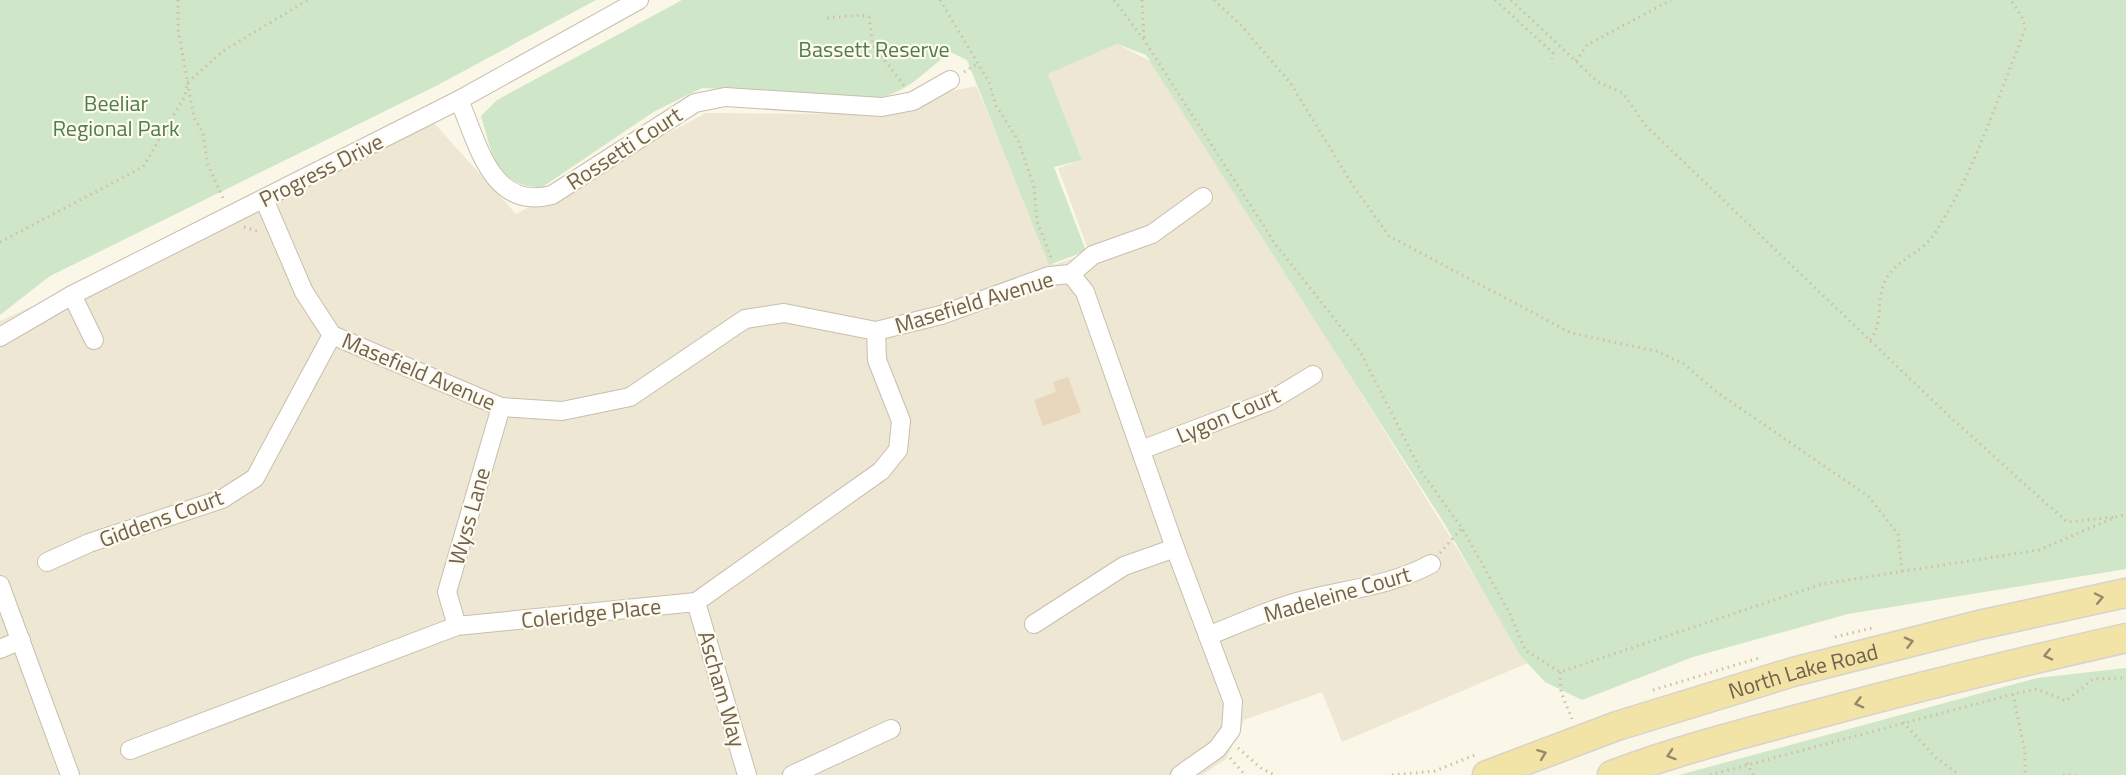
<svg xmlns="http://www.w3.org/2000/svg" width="2126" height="775" viewBox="0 0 2126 775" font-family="'Titillium Web',sans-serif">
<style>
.residential{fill:#eee7d4}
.green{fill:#cfe7c8}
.building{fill:#e8d6bd}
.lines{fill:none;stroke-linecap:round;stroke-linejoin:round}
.minor-casing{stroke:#c9beac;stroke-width:20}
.primary-casing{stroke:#d8d3cd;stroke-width:31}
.path{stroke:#d2bea5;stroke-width:3;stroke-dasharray:1.5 4.5;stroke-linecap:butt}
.minor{stroke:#fff;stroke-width:18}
.primary{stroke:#f2e3a7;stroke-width:28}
.oneway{stroke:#988869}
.labels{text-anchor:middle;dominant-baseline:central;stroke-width:4.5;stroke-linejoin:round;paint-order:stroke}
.park-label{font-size:22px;fill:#517c4b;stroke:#fdfaee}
.street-label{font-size:22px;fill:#72614e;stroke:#fdfaee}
</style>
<rect width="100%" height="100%" fill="#faf6e8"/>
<path class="residential" d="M 1117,44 L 1158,65 L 1528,663 L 1342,742 L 1322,692 L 1244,720 L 1226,759 L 1202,775 L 0,775 L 0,321 L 433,122 L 516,214 L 706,113 L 841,114 L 976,86 L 1054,265 L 1089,252 L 1058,168 L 1082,160 L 1048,74 Z"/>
<g class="green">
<path d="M 0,0 L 596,0 L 436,86 L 50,276 L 0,315 Z"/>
<path d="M 682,0 L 2126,0 L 2126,569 L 1848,614 L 1693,657 L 1582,700 L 1545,682 L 1520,655 L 1444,523 L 1146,55 L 1117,44 L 1048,74 L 1082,160 L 1054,167 L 1086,251 L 1049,265 L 967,60 L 950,52 C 925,71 907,94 875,98 L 702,88 L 655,111 L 541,188 C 495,184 493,156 481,116 L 497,100 Z"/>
<path d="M 2126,668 L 2126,775 L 1679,775 L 2037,678 Z"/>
</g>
<path class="building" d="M 1068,377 L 1081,412 L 1043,426 L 1034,400 L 1056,392 L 1053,382 Z"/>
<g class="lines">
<g class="minor-casing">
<g id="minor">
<path d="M 459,100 C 478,143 491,211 552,195 L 695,103 L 725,97 L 882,107 L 913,101 L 950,80"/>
<path d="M 264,199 L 304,292 L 332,335 L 501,407 L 562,411 L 630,397 L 745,319 L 784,313 L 876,331 L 941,315 L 1049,276 L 1071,274 L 1085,292 L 1175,548 L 1233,702 L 1231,730 L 1217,749 L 1180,775"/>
<path d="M 1071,274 L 1093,255 L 1152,234 L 1203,197"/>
<path d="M 72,295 L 94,340"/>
<path d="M 0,337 L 72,295 L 459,100 L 639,0"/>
<path d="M 1141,450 L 1270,401 L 1313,375"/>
<path d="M 47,562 L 89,543 L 222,499 L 255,478 L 332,335"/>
<path d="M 0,585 L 70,775"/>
<path d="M 696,602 L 747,775"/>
<path d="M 1034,624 L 1124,566 L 1175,548"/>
<path d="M 457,626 L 447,592 L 501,407"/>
<path d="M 1208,636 C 1235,625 1262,613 1290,604 C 1339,589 1384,589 1431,564"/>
<path d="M 0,649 L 21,640"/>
<path d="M 130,750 L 457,626 L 696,602 L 881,471 L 898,450 L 901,421 L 877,360 L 876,331"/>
<path d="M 792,775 L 891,729"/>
</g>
</g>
<g class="primary-casing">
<g id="primary">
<path id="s1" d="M 1487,775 L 1617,726 L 1793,672 L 1979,625 L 2126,593"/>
<path d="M 1612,775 C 1681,749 1753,731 1825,712 C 1925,685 2025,661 2126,638"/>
</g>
</g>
<g class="path">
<path d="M 178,0 L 178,29 L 194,118 L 203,133 L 208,165 L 224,200"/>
<path d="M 940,0 L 989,82 L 996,106 L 1018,140 L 1034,187 L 1037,221 L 1052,260"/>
<path d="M 1114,0 L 1144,40 L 1276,245 L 1360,351 L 1421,471 L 1462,528 L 1510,614 L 1525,650 L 1560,672 L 1822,584 L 2039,550 L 2118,516 L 2126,515"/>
<path d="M 1142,0 L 1144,40"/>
<path d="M 1214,0 L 1240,24 L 1291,84 L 1352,184 L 1389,236 L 1571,333 L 1656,351 L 1684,364 L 1718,393 L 1868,496 L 1898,534 L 1902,572"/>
<path d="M 1495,0 L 1553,53 L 1552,59"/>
<path d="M 1511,0 L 1598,82 L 1623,93 L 1646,126 L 1949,416 L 2067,522 L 2113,517"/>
<path d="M 827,18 L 861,15 L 869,17 L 873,45 L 905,87"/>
<path d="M 1576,61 L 1587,45 L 1671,0"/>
<path d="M 964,72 L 978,63"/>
<path d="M 244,227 L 260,232"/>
<path d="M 0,242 L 143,167 L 185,96 L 187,83 L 223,51 L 308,0"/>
<path d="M 1870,340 C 1885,322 1874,296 1888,276 C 1900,258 1923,252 1935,233 C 1977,167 1996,101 2025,30 L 2023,19 L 2011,0"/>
<path d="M 1440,553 L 1462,528"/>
<path d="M 1835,637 L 1872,628"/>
<path d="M 1560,672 L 1561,692 L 1572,719"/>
<path d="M 1653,690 L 1762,657"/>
<path d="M 2013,694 L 2025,752 L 2025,775"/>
<path d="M 1903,722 L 1936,758 L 1960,775"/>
<path d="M 1238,748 L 1262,769 L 1275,775"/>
<path d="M 1230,758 L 1245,775"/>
<path d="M 1747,763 L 1753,775"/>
<path d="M 1392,775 L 1435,771 L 1475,755"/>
<path d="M 1710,775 L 2013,694 L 2037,689 L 2066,701 L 2093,679 L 2126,678"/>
<path d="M 2063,775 L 2076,775"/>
</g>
<use href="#minor" class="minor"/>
<use href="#primary" class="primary"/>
</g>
<defs><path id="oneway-chevron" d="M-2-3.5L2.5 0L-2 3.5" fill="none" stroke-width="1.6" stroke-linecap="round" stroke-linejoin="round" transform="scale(1.5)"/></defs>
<g class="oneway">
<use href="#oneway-chevron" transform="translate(2099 598) rotate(-12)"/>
<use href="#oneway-chevron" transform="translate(1909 642) rotate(-14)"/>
<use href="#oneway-chevron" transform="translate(2048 655) rotate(167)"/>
<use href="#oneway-chevron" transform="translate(1859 703) rotate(165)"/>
<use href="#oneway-chevron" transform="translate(1542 754) rotate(-21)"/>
<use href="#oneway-chevron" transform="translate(1671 755) rotate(162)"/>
</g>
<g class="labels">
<g class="park-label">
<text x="874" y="49">Bassett Reserve</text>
<text x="116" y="103">Beeliar<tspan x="116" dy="25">Regional Park</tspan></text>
</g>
<g class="street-label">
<text transform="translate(624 148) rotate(-33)">Rossetti Court</text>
<text transform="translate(321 170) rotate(-27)">Progress Drive</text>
<text transform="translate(974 302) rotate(-17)">Masefield Avenue</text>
<text transform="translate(419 371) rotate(23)">Masefield Avenue</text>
<text transform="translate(1228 415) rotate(-23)">Lygon Court</text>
<text transform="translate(469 516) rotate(-74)">Wyss Lane</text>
<text transform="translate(161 518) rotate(-20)">Giddens Court</text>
<text transform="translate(1337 594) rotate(-16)">Madeleine Court</text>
<text transform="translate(591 613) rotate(-6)">Coleridge Place</text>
<text stroke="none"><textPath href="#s1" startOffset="333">North Lake Road</textPath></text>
<text transform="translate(722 689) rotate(74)">Ascham Way</text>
</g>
</g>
</svg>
